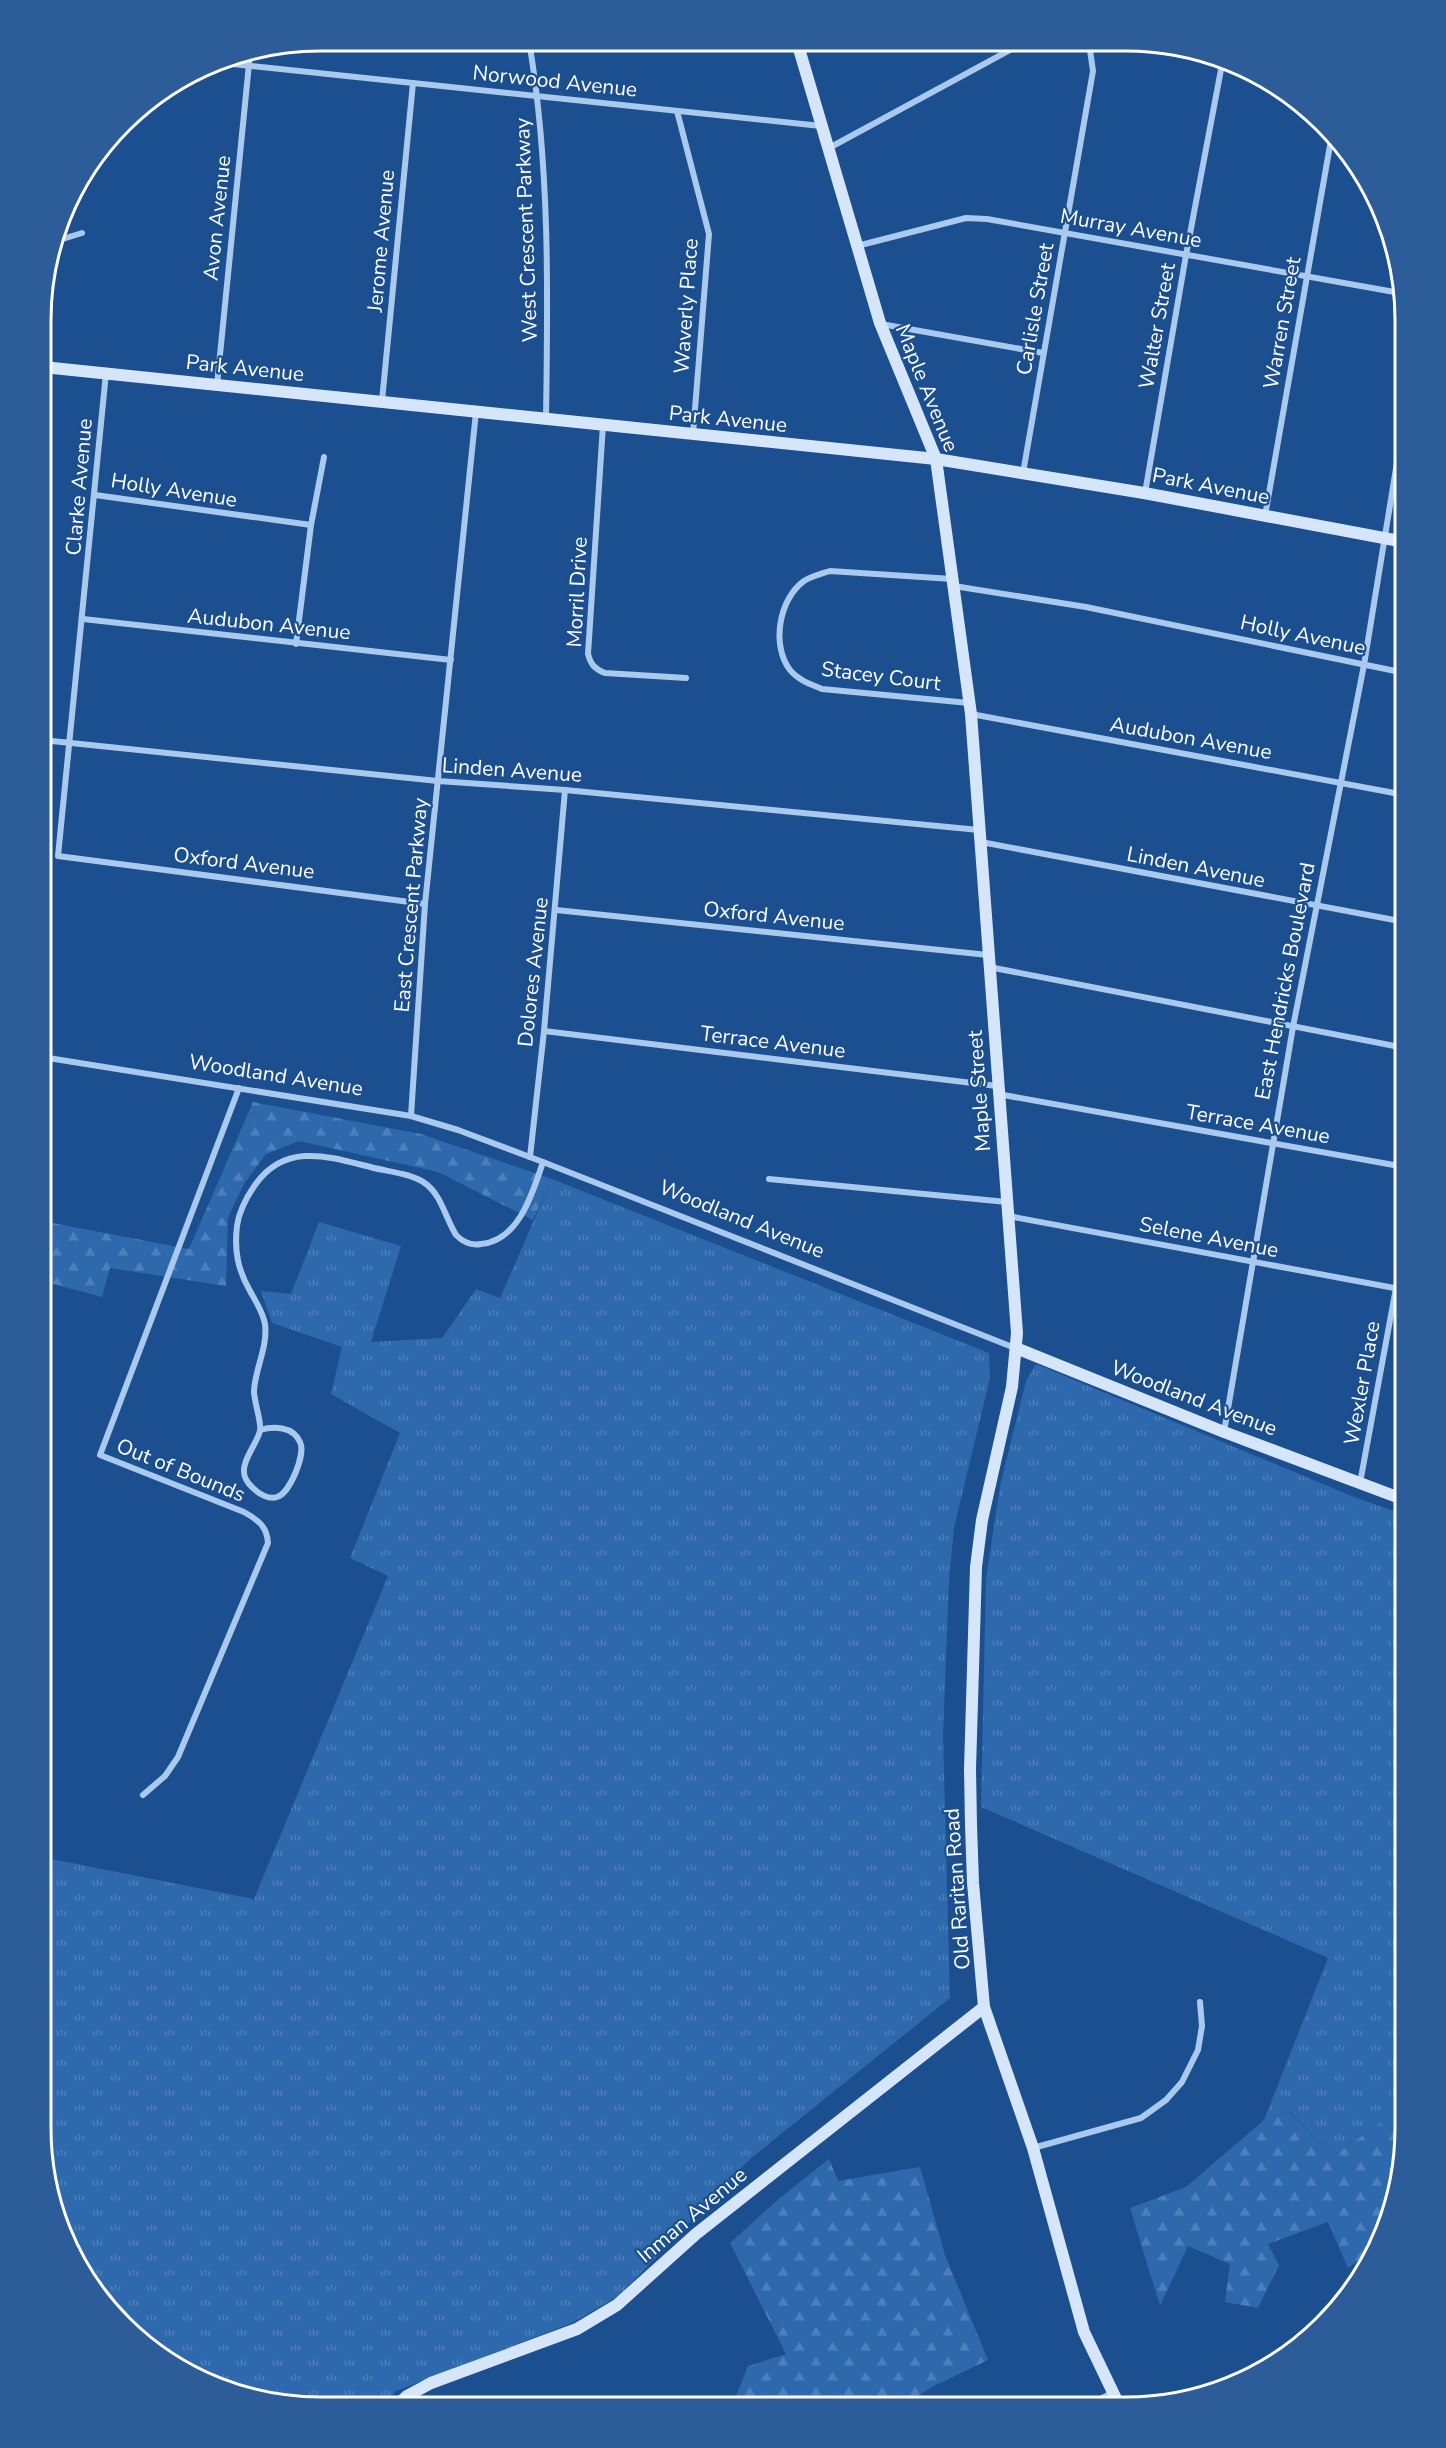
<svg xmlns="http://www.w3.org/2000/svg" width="1446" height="2448" viewBox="0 0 1446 2448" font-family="'Nunito Sans',sans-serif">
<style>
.grass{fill:url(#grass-tufts)}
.forest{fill:url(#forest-firs)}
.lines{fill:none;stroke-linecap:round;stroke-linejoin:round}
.street{stroke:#a9c9ee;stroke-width:6}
.secondary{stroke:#d6e6fa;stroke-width:12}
.labels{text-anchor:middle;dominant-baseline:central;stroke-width:4.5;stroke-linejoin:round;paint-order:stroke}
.street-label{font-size:21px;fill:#fff;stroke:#1b4f8f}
.rim{fill:none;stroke:#fff;stroke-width:3}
</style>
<defs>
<pattern id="grass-tufts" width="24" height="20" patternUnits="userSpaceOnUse" patternTransform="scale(1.5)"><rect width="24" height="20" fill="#2e69ad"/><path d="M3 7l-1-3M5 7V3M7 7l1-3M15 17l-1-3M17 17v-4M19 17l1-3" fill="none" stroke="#4d80b9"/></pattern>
<pattern id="forest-firs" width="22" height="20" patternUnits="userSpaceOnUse" patternTransform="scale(1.5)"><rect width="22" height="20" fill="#2e69ad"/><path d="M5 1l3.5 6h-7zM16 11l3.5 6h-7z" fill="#4d80b9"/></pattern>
</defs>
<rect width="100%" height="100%" fill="#1b4f8f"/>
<g class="grass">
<path d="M 552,1179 L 989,1353 L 990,1378 L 954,1528 L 949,1580 L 943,1735 L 950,1998 L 750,2159 L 620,2295 L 572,2323 L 396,2391 L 385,2405 L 284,2405 L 213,2386 L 150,2350 L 98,2298 L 62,2235 L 41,2128 L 41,1857 L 254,1899 L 388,1576 L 350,1558 L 400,1433 L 331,1394 L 342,1347 L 272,1323 L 261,1291 L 291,1294 L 319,1222 L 401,1246 L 371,1342 L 442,1338 L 476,1289 L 500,1298 Z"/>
<path d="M 1036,1364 L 1354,1497 L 1405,1515 L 1405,2106 L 1333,2156 L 1289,2111 L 1264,2120 L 1328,1958 L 981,1807 L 986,1579 L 1000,1486 L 1026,1381 Z"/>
</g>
<g class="forest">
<path d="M 253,1102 L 421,1134 L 552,1179 L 533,1220 L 438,1172 L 299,1141 L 266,1154 L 244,1184 L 228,1217 L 226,1286 L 110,1268 L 102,1297 L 42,1281 L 42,1221 L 189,1249 Z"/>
<path d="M 1405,2106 L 1405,2147 L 1391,2218 L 1373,2251 L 1348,2268 L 1328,2222 L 1268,2244 L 1279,2265 L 1258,2308 L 1225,2302 L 1230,2264 L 1188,2246 L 1160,2306 L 1130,2208 L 1186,2187 L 1264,2120 L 1288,2111 L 1333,2156 Z"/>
<path d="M 829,2159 L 838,2181 L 920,2167 L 945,2255 L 988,2360 L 932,2387 L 901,2407 L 732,2406 L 748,2366 L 786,2354 L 730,2243 L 781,2197 Z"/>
</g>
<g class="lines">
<g class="street">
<path d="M 529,41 C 550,166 548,293 546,419"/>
<path d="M 213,62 L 821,126"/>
<path d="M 677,111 L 709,234 L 693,434"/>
<path d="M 829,148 L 1023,43"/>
<path d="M 56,241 L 82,233"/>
<path d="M 857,246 L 966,218 L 987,219 L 1400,293"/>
<path d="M 881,324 L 1043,353"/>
<path d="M 106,373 L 58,856 L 425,904"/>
<path d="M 217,385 L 250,54"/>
<path d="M 382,401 L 413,83"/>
<path d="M 603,425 L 588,654 C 591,665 595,669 605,673 L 686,678"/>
<path d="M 1023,473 L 1093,71 L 1089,43"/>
<path d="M 1145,493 L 1186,255 L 1223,59"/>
<path d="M 95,495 L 311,525 L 296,644"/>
<path d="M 1265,516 L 1332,134"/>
<path d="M 311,525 L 324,457"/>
<path d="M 952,579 L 830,571 C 821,574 812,576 804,581 C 779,599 771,645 790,670 C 798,680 810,684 822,689 L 969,703"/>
<path d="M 954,586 L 1086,607 L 1405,673"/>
<path d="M 83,619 L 451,660"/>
<path d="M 971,714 L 1405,795"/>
<path d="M 42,740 L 438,781 L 565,790 L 979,830"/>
<path d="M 981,842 L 1405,922"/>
<path d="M 556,910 L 988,955"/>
<path d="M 989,967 L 1405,1048"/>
<path d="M 544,1031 L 997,1086"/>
<path d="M 42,1057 L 411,1116 L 458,1130 L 543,1162 L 1015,1348"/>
<path d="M 998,1094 L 1405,1167"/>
<path d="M 411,1116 L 425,904 L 476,412"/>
<path d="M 530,1157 L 544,1031 L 565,790"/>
<path d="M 769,1179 L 1007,1202"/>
<path d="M 1008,1216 L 1405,1290"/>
<path d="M 260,1430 C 273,1426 293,1426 300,1442 C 306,1454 290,1493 277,1497 C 269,1500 259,1494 253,1488 C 245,1481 242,1474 245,1464 C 248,1453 257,1442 260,1431 C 262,1423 254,1402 254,1391 C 255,1369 268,1347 265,1324 C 263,1312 256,1302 250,1291 C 238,1270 234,1251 237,1226 C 239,1211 246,1198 255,1185 C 286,1141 330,1157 374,1168 C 391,1172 413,1174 426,1184 C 441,1195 446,1219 456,1235 C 463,1242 471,1246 481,1244 C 519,1241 533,1192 543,1162"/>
<path d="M 1224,1432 L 1293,1027 L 1364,665 L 1405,413"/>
<path d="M 1360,1483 L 1396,1288"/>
<path d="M 143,1795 L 165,1776 L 178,1757 L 268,1543 C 267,1526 258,1520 244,1512 L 100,1455 L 239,1088"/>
<path d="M 1033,2148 L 1141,2118 L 1166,2100 L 1182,2082 L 1198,2050 L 1202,2026 L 1200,2002"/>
<path d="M 1085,2407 L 1112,2393"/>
</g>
<g class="secondary">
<path d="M 797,42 L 880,323 L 936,459 L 971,714 L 1017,1333 L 1012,1387 L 982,1520 L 976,1567 L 970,1769 L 971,1825 L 973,1883 L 984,2007 L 1033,2148 L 1084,2332 L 1120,2407"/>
<path d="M 43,367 L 936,459 L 1144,493 L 1405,542"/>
<path d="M 1016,1348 L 1224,1432 L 1405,1500"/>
<path d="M 397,2405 L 407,2396 L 431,2383 L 577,2329 L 617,2305 L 696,2234 L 984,2007"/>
</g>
</g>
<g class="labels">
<g class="street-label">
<text transform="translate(555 81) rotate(6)">Norwood Avenue</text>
<text transform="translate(217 218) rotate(-84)">Avon Avenue</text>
<text transform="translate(1131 228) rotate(10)">Murray Avenue</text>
<text transform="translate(526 230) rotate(-92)">West Crescent Parkway</text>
<text transform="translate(381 241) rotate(-85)">Jerome Avenue</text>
<text transform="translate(686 306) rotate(-86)">Waverly Place</text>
<text transform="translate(1035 309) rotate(-80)">Carlisle Street</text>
<text transform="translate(1282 323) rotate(-80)">Warren Street</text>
<text transform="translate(1157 326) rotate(-80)">Walter Street</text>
<text transform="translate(245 368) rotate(6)">Park Avenue</text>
<text transform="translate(927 388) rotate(68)">Maple Avenue</text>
<text transform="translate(728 419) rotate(6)">Park Avenue</text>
<text transform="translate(1211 486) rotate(11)">Park Avenue</text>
<text transform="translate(79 487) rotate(-85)">Clarke Avenue</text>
<text transform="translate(174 490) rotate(9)">Holly Avenue</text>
<text transform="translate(577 592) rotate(-87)">Morril Drive</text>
<text transform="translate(269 624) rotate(6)">Audubon Avenue</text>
<text transform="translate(1303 635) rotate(12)">Holly Avenue</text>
<text transform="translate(881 676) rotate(7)">Stacey Court</text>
<text transform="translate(1191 738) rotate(10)">Audubon Avenue</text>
<text transform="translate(512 770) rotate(4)">Linden Avenue</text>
<text transform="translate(244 863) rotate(7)">Oxford Avenue</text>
<text transform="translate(1196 867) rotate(11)">Linden Avenue</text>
<text transform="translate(411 905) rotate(-85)">East Crescent Parkway</text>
<text transform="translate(774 916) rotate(6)">Oxford Avenue</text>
<text transform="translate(533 972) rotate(-84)">Dolores Avenue</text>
<text transform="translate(1285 981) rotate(-79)">East Hendricks Boulevard</text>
<text transform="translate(773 1042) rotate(7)">Terrace Avenue</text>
<text transform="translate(276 1075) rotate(9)">Woodland Avenue</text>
<text transform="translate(979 1091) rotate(-94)">Maple Street</text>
<text transform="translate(1258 1124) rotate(10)">Terrace Avenue</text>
<text transform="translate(742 1219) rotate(22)">Woodland Avenue</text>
<text transform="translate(1209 1237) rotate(11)">Selene Avenue</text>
<text transform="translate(1362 1383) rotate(-80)">Wexler Place</text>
<text transform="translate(1194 1398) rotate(21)">Woodland Avenue</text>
<text transform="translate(181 1470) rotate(22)">Out of Bounds</text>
<text transform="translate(957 1889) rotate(-94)">Old Raritan Road</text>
<text transform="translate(692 2215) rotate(-40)">Inman Avenue</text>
</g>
</g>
<path d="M0 0H1446V2448H0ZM320 51H1126A269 269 0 0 1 1395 320V2128A269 269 0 0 1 1126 2397H320A269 269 0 0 1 51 2128V320A269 269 0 0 1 320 51Z" fill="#2d5d98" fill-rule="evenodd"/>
<path class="rim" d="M320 51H1126A269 269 0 0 1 1395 320V2128A269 269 0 0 1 1126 2397H320A269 269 0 0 1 51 2128V320A269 269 0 0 1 320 51Z"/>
</svg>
